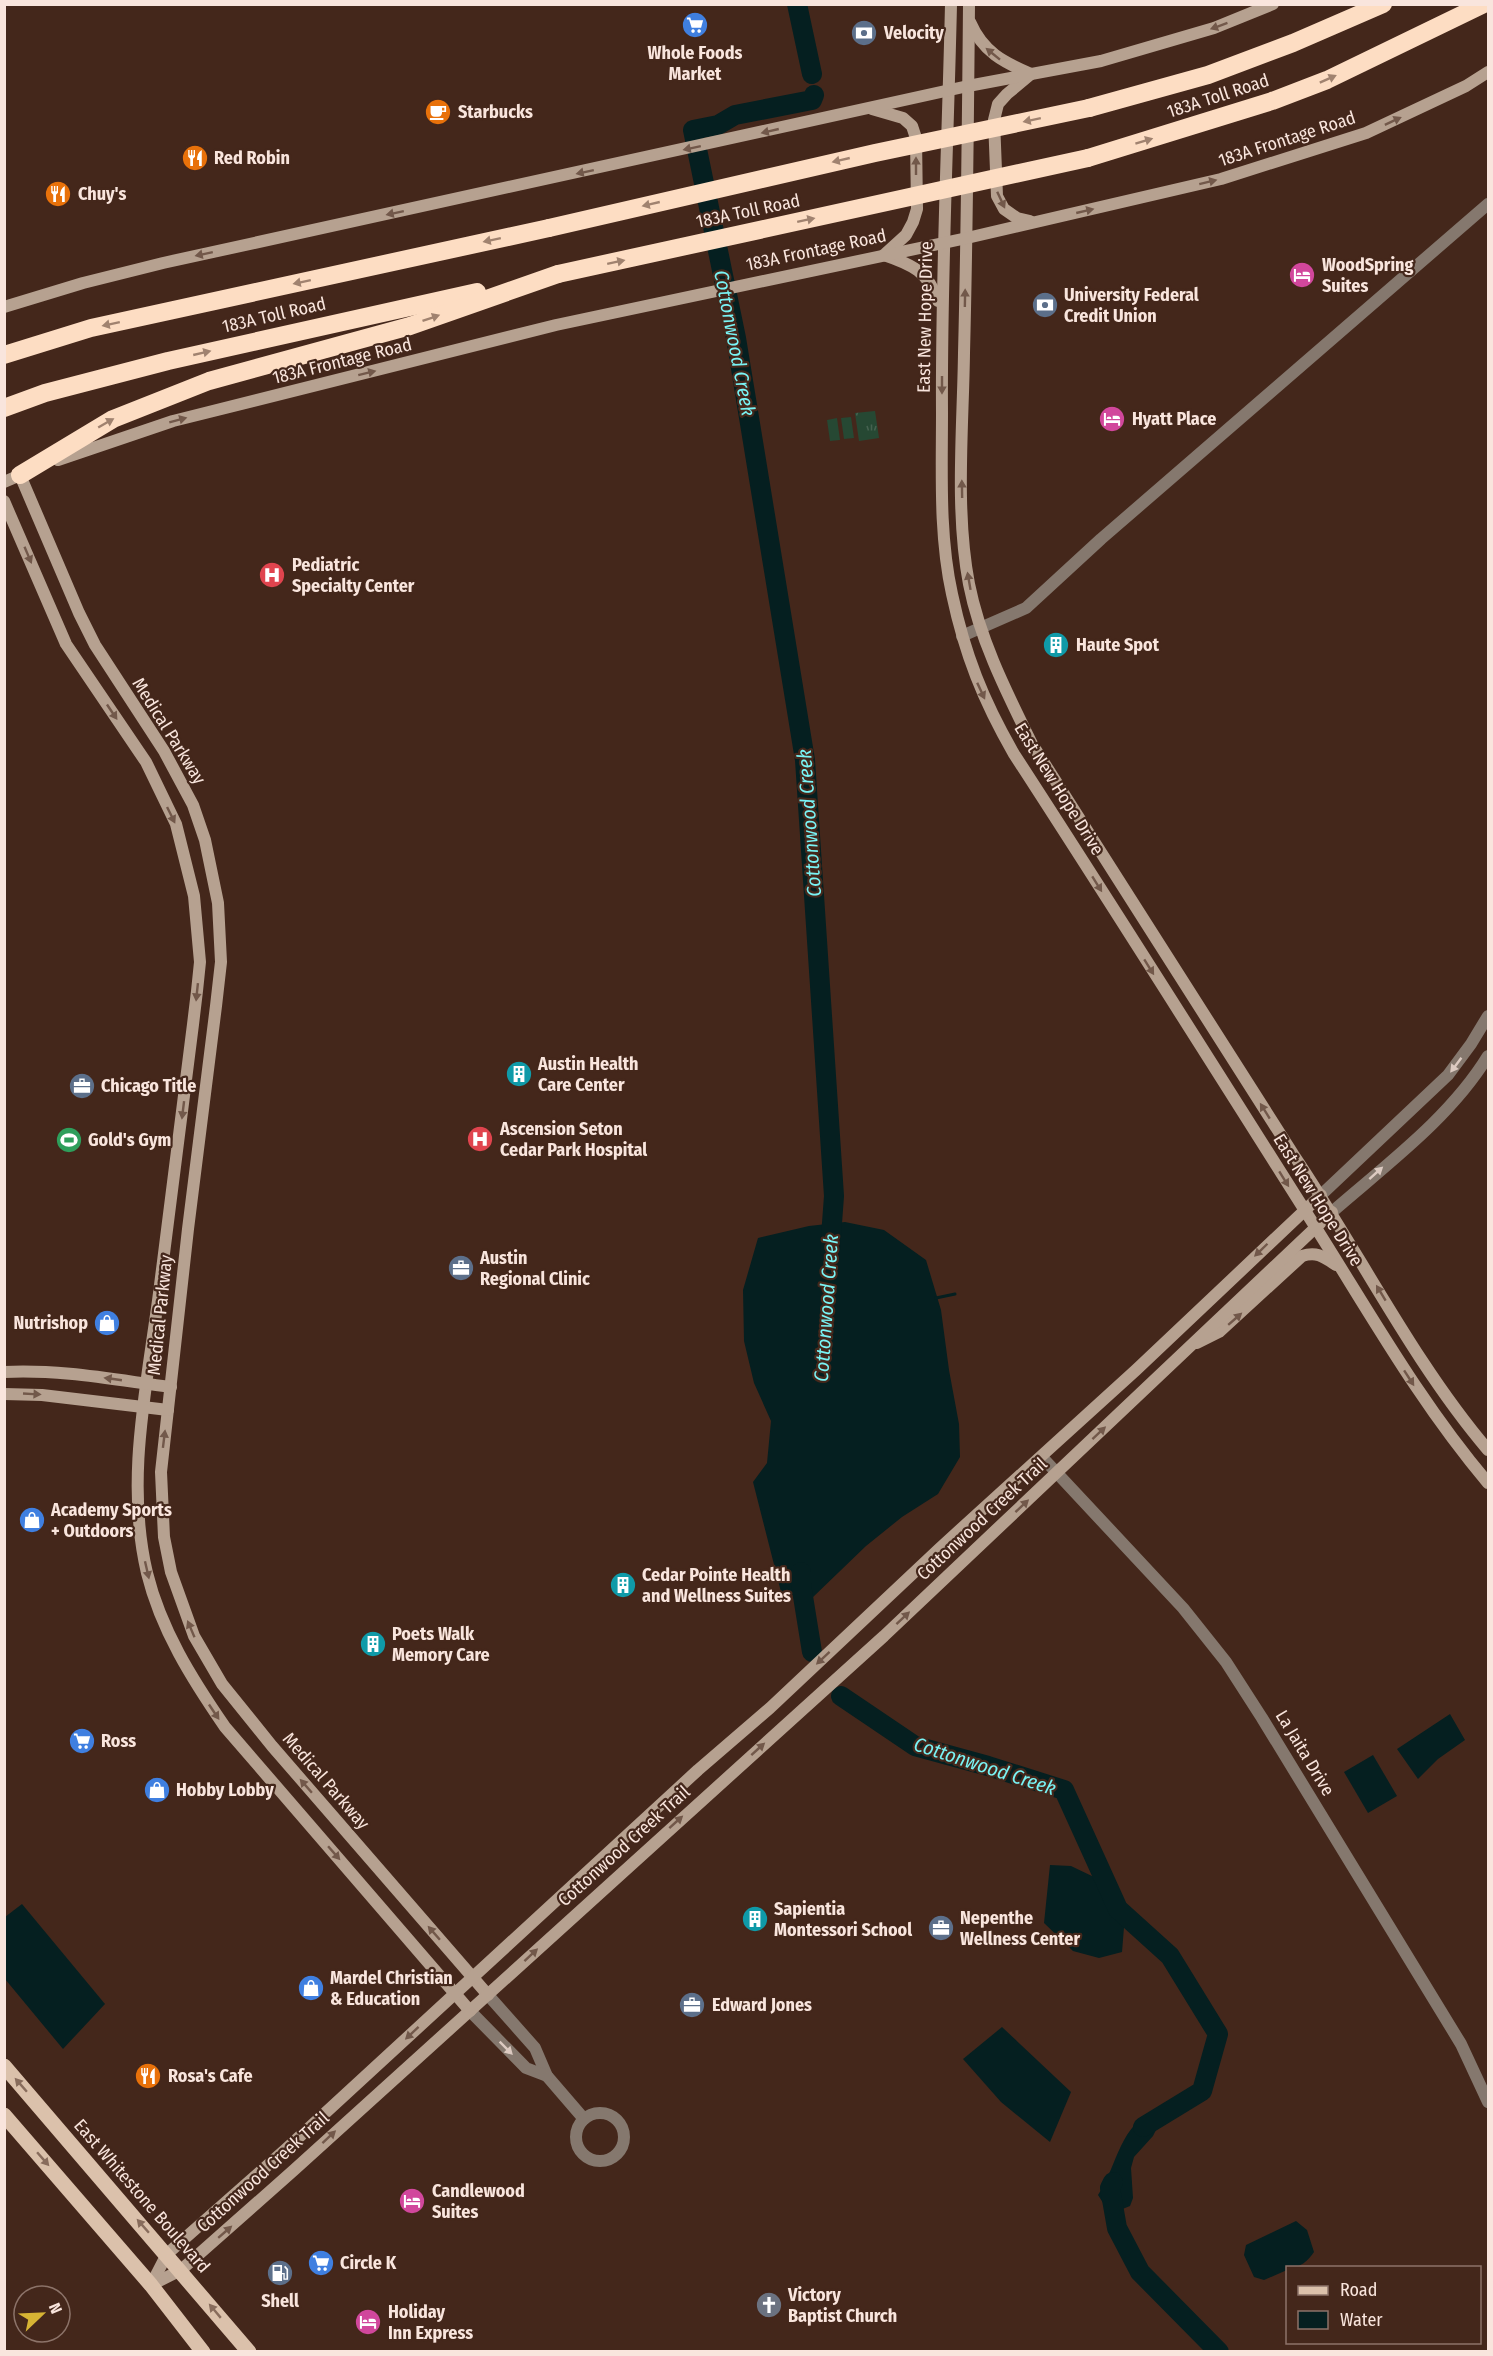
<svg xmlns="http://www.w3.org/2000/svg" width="1493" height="2356" viewBox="0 0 1493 2356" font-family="'Fira Sans Condensed',sans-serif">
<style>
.park{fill:url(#park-tufts)}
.garden{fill:#264833}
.water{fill:#051f20}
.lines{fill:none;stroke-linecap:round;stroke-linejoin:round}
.stream{stroke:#051f20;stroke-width:3}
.river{stroke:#051f20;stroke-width:20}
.street{stroke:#85786e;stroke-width:12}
.secondary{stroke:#b6a190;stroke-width:12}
.primary{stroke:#dbc1ab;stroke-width:15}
.highway{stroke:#fdddc3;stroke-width:18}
.highway-bridge{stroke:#fdddc3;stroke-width:18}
.oneway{fill:#72584a}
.oneway2{fill:#a0826f}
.oneway3{fill:#dccac1}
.oneway4{fill:#886c5c}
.labels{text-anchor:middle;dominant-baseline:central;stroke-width:4.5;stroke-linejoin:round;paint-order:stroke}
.poi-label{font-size:18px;font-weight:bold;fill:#f9e5dd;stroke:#44271b;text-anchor:start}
.street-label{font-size:18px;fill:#f9e5dd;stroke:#44271b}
.water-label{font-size:20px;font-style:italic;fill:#79f4f5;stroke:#44271b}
</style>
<defs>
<pattern id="park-tufts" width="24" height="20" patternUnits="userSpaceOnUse" patternTransform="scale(1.5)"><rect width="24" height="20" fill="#264833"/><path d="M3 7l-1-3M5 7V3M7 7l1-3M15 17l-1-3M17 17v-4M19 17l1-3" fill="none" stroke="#466250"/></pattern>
</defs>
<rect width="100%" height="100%" fill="#44271b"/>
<path class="park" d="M 875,411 L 879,438 L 859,441 L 855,413 Z"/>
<g class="garden">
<path d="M 851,417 L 854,438 L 844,439 L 841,418 Z"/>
<path d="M 837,418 L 840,440 L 830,441 L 827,420 Z"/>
</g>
<g class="water">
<path d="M 845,1222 L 884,1230 L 926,1260 L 941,1310 L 949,1370 L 959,1424 L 960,1457 L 938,1494 L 902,1517 L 866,1546 L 811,1599 L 781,1592 L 753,1482 L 767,1463 L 771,1421 L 754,1383 L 744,1341 L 743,1290 L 758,1238 L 809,1226 Z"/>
<path d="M 1450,1714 L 1465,1740 L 1438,1759 L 1418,1779 L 1397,1749 Z"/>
<path d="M 1373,1755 L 1397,1796 L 1368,1813 L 1344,1772 Z"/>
<path d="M 1050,1865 L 1071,1866 L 1094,1877 L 1103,1894 L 1125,1915 L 1122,1952 L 1099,1958 L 1073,1951 L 1044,1923 Z"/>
<path d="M 22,1904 L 105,2004 L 63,2049 L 5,1979 L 5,1917 Z"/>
<path d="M 1002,2027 L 1071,2092 L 1050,2142 L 1001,2102 L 963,2059 Z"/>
<path d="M 1160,2107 L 1167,2108 L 1153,2136 L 1134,2157 L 1131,2168 L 1133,2198 L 1130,2206 L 1120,2210 L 1105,2206 L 1098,2195 C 1119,2163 1118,2125 1160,2107 Z"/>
<path d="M 1296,2221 L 1307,2230 L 1314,2252 C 1308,2261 1300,2268 1288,2268 L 1287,2270 L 1264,2280 L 1254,2277 L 1244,2255 L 1246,2245 Z"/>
</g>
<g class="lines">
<path class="stream" d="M 936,1298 L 955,1294"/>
<g class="river">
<path d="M 797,4 L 812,74"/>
<path d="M 814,95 L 812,100 L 735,115 L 718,125 L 693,130 L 736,338 L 805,760 L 834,1196 L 830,1250"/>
<path d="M 801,1572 L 801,1584 L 812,1652"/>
<path d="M 841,1696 L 915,1746 L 988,1766 L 1064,1790 L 1118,1909 L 1170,1956 L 1218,2034 L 1202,2091 L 1143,2127"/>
<path d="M 1113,2182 L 1110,2188 L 1117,2228 L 1140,2272 L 1219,2352"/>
</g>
<g class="street">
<path d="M 962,636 L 1026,608 L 1101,539 L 1488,204"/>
<path d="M 1321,1195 L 1448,1075 L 1471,1044 L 1488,1016"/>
<path d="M 1332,1212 C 1387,1164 1450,1118 1488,1056"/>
<path d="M 1042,1457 L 1183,1608 L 1226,1662 L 1262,1718 L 1461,2044 L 1488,2102"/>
<path d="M 488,1995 L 535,2048 L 547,2076 L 584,2119"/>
<path d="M 470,2011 L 526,2068 L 547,2076"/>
<circle cx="600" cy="2137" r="24"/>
</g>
<g class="secondary">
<path d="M 951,4 C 948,141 941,277 942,413 C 942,473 939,535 952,594 C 965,655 983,700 1014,754 C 1116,911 1216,1070 1316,1228 C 1371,1315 1421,1404 1488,1483"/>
<path d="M 969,4 C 968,121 967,237 964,353 C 963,428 955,511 969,584 C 980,640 1007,693 1032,744 L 1293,1154 C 1358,1250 1413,1362 1488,1450"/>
<path d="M 970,22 C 983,52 1003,62 1031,74 L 1007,94 L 998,104 L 994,120 L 997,196 L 1004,209 L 1017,218 L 1030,221"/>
<path d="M 872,109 L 903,118 L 912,126 L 916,138 L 917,209 L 913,222 L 906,235 L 884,255 C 911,264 929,272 938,301"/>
<path d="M 4,307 L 83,283 L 163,263 L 968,86 L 1101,61 L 1214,28 L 1273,4"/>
<path d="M 58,460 L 173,421 L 556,325 L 967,238 L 1221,179 L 1366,133 L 1466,86 L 1488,72"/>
<path d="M 20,475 L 79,613 L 95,645 L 164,751 L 193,805 L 205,840 L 218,903 L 221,962 L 216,1006 L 188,1229 L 161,1472 L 164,1537 L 171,1572 L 194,1636 L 222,1684 L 272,1746 L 488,1995"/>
<path d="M 4,482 L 25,473"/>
<path d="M 4,501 L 66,644 L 146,762 L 176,824 L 194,896 L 200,962 L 197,991 C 185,1092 172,1193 159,1293 C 147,1386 125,1480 147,1573 C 161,1630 192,1679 225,1727 L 470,2011"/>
<path d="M 1197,1343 L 1219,1332 L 1302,1256 C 1317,1251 1324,1257 1336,1265"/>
<path d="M 4,1372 C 60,1369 116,1380 171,1387"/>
<path d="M 4,1394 L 42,1395 L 168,1410"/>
<path d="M 151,2285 L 167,2254 L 285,2150 L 698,1770 L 770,1708 L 940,1548 L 1136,1370 L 1321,1195"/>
<path d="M 151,2285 L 181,2270 L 294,2170 L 884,1636 L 1332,1212"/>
</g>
<g class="primary">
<path d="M 4,2066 L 249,2352"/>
<path d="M 4,2115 L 151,2285 L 203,2352"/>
</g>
<g class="highway">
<path d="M 1089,108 L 1208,75 L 1293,43 L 1383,4"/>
<path d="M 1088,158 L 1272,101 L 1327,80 L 1484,4"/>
<path d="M 4,355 L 91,328 L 549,228"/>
<path d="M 4,408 L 45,393 L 168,361 L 477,292"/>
<path d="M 20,475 L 113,419 L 209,381 L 410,326 L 558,274"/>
</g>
<g class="highway-bridge">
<path d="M 549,228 L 875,153 L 1089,108"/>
<path d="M 558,274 L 1088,158"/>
</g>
</g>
<defs><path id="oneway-solid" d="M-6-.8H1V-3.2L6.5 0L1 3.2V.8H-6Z" transform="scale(1.5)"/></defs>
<g class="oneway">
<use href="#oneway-solid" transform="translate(1219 26) rotate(160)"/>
<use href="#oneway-solid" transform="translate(993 54) rotate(-141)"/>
<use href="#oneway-solid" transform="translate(1393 121) rotate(-25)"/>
<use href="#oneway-solid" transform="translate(770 131) rotate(167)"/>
<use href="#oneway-solid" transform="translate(692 148) rotate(168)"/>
<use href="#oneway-solid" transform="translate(916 166) rotate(-90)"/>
<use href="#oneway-solid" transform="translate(585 172) rotate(168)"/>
<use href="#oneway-solid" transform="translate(1208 182) rotate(-14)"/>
<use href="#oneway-solid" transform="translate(1001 200) rotate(65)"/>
<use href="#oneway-solid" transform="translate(1085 211) rotate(-13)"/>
<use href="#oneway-solid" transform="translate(395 213) rotate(168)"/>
<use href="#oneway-solid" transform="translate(204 254) rotate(168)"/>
<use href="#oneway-solid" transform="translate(965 298) rotate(-89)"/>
<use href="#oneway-solid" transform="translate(367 373) rotate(-14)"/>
<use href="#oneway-solid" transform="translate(942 385) rotate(90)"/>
<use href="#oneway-solid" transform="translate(178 420) rotate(-15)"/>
<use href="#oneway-solid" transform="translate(962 489) rotate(-91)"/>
<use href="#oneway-solid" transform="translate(28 555) rotate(67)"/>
<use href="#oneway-solid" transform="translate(969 581) rotate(-100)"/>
<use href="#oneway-solid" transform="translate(981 691) rotate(65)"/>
<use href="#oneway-solid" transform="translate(112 712) rotate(56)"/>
<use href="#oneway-solid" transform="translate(171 815) rotate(64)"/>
<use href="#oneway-solid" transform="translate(1097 884) rotate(58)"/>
<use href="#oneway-solid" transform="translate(1149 967) rotate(58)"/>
<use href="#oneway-solid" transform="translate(197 992) rotate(96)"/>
<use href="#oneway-solid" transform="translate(183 1110) rotate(97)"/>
<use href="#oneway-solid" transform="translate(1265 1111) rotate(-122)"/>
<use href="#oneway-solid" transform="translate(1284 1179) rotate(58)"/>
<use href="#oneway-solid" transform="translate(1261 1250) rotate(136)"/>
<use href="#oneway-solid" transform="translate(1381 1293) rotate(-121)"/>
<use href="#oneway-solid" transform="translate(1235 1319) rotate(-41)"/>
<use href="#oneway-solid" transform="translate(1409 1378) rotate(57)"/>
<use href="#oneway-solid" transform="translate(113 1379) rotate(-172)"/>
<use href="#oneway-solid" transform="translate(32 1394) rotate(3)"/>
<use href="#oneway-solid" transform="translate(1099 1433) rotate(-43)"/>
<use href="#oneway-solid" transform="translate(164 1439) rotate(-83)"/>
<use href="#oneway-solid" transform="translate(1022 1506) rotate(-43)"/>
<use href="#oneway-solid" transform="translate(147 1570) rotate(77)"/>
<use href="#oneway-solid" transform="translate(903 1618) rotate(-43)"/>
<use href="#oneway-solid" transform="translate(191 1629) rotate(-113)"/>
<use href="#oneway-solid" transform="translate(823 1658) rotate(137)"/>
<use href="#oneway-solid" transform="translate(214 1712) rotate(56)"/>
<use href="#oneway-solid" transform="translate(758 1749) rotate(-42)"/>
<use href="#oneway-solid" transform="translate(306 1786) rotate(-131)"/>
<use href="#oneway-solid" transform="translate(676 1822) rotate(-42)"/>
<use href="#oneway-solid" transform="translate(334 1853) rotate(49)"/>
<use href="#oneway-solid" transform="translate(434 1933) rotate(-131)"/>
<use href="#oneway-solid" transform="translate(531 1955) rotate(-43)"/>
<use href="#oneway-solid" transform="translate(412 2033) rotate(137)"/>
<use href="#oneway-solid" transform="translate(329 2137) rotate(-43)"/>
<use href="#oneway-solid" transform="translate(225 2232) rotate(-41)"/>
</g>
<g class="oneway2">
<use href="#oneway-solid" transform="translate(1328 79) rotate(-24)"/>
<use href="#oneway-solid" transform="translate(1032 120) rotate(168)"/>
<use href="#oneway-solid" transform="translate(1144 141) rotate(-17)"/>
<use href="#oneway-solid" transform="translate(841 160) rotate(167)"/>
<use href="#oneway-solid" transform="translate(651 204) rotate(167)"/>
<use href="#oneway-solid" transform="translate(806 220) rotate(-12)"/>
<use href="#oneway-solid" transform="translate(492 240) rotate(168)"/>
<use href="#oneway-solid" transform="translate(616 262) rotate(-12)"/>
<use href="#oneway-solid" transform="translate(302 282) rotate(168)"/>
<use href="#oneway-solid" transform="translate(431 318) rotate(-19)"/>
<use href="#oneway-solid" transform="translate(111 324) rotate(168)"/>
<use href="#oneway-solid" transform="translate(202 353) rotate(-13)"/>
<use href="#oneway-solid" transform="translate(106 423) rotate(-30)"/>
</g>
<g class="oneway3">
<use href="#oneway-solid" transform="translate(1456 1065) rotate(127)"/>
<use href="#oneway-solid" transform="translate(1376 1173) rotate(-42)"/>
<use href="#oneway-solid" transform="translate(506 2048) rotate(45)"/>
</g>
<g class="oneway4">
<use href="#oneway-solid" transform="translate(21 2085) rotate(-131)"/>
<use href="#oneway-solid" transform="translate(43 2159) rotate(49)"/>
<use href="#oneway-solid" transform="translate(143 2226) rotate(-131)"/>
<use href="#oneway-solid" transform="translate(215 2311) rotate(-130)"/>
</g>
<defs>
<g id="supermarket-disc" transform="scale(1.35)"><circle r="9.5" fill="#3f7fe0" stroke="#44271b"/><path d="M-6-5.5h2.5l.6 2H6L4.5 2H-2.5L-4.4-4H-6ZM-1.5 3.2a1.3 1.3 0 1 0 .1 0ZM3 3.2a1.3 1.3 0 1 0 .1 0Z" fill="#fff"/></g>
<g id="bank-disc" transform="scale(1.35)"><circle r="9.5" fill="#5c6f8a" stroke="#44271b"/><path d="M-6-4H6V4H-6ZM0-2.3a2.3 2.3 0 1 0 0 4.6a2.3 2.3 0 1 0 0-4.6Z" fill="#fff"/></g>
<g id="cafe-disc" transform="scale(1.35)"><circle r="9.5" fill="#e8710a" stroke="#44271b"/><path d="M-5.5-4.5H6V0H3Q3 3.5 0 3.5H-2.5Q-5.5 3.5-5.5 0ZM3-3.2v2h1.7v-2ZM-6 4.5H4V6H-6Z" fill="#fff"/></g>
<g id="restaurant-disc" transform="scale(1.35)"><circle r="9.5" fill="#e8710a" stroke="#44271b"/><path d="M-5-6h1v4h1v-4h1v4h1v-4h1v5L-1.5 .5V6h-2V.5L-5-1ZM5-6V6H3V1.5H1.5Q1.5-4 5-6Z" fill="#fff"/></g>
<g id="hotel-disc" transform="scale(1.35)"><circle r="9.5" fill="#d1479c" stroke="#44271b"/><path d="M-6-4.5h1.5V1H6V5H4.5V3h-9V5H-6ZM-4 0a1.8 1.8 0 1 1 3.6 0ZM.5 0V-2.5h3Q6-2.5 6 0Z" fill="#fff"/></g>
<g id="hospital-disc" transform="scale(1.35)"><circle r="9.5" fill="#e0444e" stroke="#44271b"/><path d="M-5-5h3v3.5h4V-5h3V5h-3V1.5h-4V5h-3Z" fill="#fff"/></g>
<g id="building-disc" transform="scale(1.35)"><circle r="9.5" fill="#0f9aa8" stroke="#44271b"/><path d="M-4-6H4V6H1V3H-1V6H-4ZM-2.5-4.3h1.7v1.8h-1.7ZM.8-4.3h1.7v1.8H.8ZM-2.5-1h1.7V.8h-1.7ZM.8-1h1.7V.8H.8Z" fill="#fff"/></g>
<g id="office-disc" transform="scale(1.35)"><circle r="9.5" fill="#5c6f8a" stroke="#44271b"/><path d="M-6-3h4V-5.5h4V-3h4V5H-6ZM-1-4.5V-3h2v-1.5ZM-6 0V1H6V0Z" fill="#fff"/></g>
<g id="stadium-disc" transform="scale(1.35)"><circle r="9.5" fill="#2e9e5b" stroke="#44271b"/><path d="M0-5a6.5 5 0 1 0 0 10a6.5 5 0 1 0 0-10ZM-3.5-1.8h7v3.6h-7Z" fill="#fff"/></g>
<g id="shop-disc" transform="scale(1.35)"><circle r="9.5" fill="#3f7fe0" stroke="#44271b"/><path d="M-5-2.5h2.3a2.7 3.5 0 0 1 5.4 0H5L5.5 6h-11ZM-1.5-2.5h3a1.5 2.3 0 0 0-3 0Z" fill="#fff"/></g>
<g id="fuel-disc" transform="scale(1.35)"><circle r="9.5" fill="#5c6f8a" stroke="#44271b"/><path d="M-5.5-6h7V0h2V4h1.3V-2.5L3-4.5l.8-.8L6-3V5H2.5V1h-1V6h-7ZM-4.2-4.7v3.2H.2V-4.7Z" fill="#fff"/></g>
<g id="church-disc" transform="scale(1.35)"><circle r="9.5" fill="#6b7280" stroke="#44271b"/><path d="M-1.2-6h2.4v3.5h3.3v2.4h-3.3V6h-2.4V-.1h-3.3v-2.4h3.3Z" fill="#fff"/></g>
</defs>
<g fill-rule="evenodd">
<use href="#supermarket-disc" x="695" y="25"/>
<use href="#bank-disc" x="864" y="33"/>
<use href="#cafe-disc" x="438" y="112"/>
<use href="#restaurant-disc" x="195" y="158"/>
<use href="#restaurant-disc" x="58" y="194"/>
<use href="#hotel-disc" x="1302" y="275"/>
<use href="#bank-disc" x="1045" y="305"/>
<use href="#hotel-disc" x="1112" y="419"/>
<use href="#hospital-disc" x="272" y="575"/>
<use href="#building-disc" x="1056" y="645"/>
<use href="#building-disc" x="519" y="1074"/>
<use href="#office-disc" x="82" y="1086"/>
<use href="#hospital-disc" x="480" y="1139"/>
<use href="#stadium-disc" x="69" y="1140"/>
<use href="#office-disc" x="461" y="1268"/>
<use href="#shop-disc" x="107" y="1323"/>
<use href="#shop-disc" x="32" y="1520"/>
<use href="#building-disc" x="623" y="1585"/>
<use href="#building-disc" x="373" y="1644"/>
<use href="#supermarket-disc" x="82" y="1741"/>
<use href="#shop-disc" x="157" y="1790"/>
<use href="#building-disc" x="755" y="1919"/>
<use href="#office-disc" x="941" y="1928"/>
<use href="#shop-disc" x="311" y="1988"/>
<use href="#office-disc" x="692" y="2005"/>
<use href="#restaurant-disc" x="148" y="2076"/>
<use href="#hotel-disc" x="412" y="2201"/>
<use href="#supermarket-disc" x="321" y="2263"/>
<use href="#fuel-disc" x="280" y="2273"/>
<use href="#church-disc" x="769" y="2305"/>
<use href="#hotel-disc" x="368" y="2322"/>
</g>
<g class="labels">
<g class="poi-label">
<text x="884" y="33">Velocity</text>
<text x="695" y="53" text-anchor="middle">Whole Foods<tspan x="695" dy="21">Market</tspan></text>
<text x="458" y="112">Starbucks</text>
<text x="214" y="158">Red Robin</text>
<text x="78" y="194">Chuy's</text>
<text x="1322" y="265">WoodSpring<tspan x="1322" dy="21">Suites</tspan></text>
<text x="1064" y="295">University Federal<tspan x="1064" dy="21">Credit Union</tspan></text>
<text x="1132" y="419">Hyatt Place</text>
<text x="292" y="565">Pediatric<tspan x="292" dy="21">Specialty Center</tspan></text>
<text x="1076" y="645">Haute Spot</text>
<text x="538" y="1064">Austin Health<tspan x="538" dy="21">Care Center</tspan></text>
<text x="101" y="1086">Chicago Title</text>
<text x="500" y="1129">Ascension Seton<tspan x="500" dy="21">Cedar Park Hospital</tspan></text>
<text x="88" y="1140">Gold's Gym</text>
<text x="480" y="1258">Austin<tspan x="480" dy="21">Regional Clinic</tspan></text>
<text x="88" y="1323" text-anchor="end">Nutrishop</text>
<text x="51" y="1510">Academy Sports<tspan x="51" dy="21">+ Outdoors</tspan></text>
<text x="642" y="1575">Cedar Pointe Health<tspan x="642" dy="21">and Wellness Suites</tspan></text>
<text x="392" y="1634">Poets Walk<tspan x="392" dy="21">Memory Care</tspan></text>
<text x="101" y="1741">Ross</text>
<text x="176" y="1790">Hobby Lobby</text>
<text x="774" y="1909">Sapientia<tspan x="774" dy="21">Montessori School</tspan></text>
<text x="960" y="1918">Nepenthe<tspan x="960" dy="21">Wellness Center</tspan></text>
<text x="330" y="1978">Mardel Christian<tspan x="330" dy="21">&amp; Education</tspan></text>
<text x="712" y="2005">Edward Jones</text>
<text x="168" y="2076">Rosa's Cafe</text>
<text x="432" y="2191">Candlewood<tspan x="432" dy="21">Suites</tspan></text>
<text x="340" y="2263">Circle K</text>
<text x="788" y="2295">Victory<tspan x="788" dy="21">Baptist Church</tspan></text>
<text x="280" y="2301" text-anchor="middle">Shell</text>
<text x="388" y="2312">Holiday<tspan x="388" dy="21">Inn Express</tspan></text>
</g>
<g class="street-label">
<text transform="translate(1218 96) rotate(-18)">183A Toll Road</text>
<text transform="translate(1287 139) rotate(-18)">183A Frontage Road</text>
<text transform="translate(748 211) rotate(-12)">183A Toll Road</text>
<text transform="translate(816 250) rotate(-12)">183A Frontage Road</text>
<text transform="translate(274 315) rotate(-13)">183A Toll Road</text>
<text transform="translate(925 317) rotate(-89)">East New Hope Drive</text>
<text transform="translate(342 361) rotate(-14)">183A Frontage Road</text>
<text transform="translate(169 731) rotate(58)">Medical Parkway</text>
<text transform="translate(1059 789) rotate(58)">East New Hope Drive</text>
<text transform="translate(1318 1200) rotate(58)">East New Hope Drive</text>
<text transform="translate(160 1315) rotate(-84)">Medical Parkway</text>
<text transform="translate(982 1519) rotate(-43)">Cottonwood Creek Trail</text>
<text transform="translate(1305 1753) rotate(59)">La Jaita Drive</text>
<text transform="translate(326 1781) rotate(49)">Medical Parkway</text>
<text transform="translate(624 1846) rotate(-42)">Cottonwood Creek Trail</text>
<text transform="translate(263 2172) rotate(-42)">Cottonwood Creek Trail</text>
<text transform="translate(142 2196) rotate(49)">East Whitestone Boulevard</text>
</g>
<g class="water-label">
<text transform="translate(735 343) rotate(79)">Cottonwood Creek</text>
<text transform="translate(809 823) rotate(-94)">Cottonwood Creek</text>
<text transform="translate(826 1308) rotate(-86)">Cottonwood Creek</text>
<text transform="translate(985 1766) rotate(18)">Cottonwood Creek</text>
</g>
</g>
<rect width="1493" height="2356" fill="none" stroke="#f9e5dd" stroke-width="12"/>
<rect x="1286" y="2266" width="195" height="78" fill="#44271b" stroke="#8c7369" stroke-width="1.5"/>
<rect x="1298" y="2286" width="30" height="9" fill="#dbc1ab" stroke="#8c7369" stroke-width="1.5"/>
<text x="1340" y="2296" font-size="18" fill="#f9e5dd">Road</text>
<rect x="1298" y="2311" width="30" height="18" fill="#051f20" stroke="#8c7369" stroke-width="1.5"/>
<text x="1340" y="2326" font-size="18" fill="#f9e5dd">Water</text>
<g transform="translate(42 2314) rotate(67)"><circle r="28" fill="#44271b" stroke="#8c7369" stroke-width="1.5"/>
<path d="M0-4.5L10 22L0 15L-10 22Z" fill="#d7b434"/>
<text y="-9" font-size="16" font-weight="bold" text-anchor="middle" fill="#f9e5dd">N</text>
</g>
</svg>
